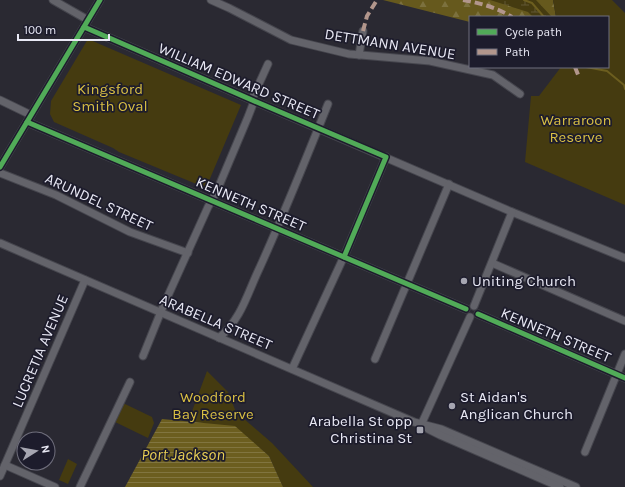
<svg xmlns="http://www.w3.org/2000/svg" width="625" height="487" viewBox="0 0 625 487" font-family="Karla,sans-serif">
<style>
.forest{fill:url(#forest-firs)}
.wetland{fill:url(#wetland-marsh)}
.green{fill:#453b10}
.water{fill:url(#water-rules)}
.lines{fill:none;stroke-linecap:round;stroke-linejoin:round}
.stream{stroke:#6c5e1f;stroke-width:2}
.street-casing{stroke:#46464e;stroke-width:9}
.street{stroke:#63636a;stroke-width:7}
.quiet{stroke:#b2968c;stroke-width:4;stroke-dasharray:8 4;stroke-linecap:butt}
.cycleway-casing{stroke:#1d1c2c;stroke-width:8}
.cycleway{stroke:#51ab58;stroke-width:5}
.poi-dot{fill:#a6a6b1;stroke:#1d1c2c;stroke-width:1.5}
.labels{text-anchor:middle;dominant-baseline:central;stroke-width:3.5;stroke-linejoin:round;paint-order:stroke}
.street-label{font-size:15px;fill:#e9e9f5;stroke:#1d1c2c}
.park-label{font-size:15px;fill:#d9bf43;stroke:#1d1c2c}
.poi-label{font-size:15px;fill:#e9e9f5;stroke:#1d1c2c;text-anchor:start}
.water-label{font-size:16px;font-style:italic;fill:#e8ce54;stroke:#1d1c2c}
</style>
<defs>
<pattern id="forest-firs" width="22" height="20" patternUnits="userSpaceOnUse"><rect width="22" height="20" fill="#66591d"/><path d="M5 1l3.5 6h-7zM16 11l3.5 6h-7z" fill="#7c713e"/></pattern>
<pattern id="wetland-marsh" width="20" height="14" patternUnits="userSpaceOnUse"><rect width="20" height="14" fill="#453b10"/><path d="M1 5h8M5 5V1M11 12h8M15 12V8" fill="none" stroke="#605733"/></pattern>
<pattern id="water-rules" width="6" height="5" patternUnits="userSpaceOnUse"><rect width="6" height="5" fill="#6c5e1f"/><path d="M0 2.5h6" fill="none" stroke="#817540"/></pattern>
</defs>
<rect width="100%" height="100%" fill="#2a2932"/>
<path class="forest" d="M 383,0 L 553,0 L 556,17 L 470,17 L 470,22 Z"/>
<path class="wetland" d="M 490,0 L 536,0 L 552,17 L 533,17 L 528,12 Z"/>
<g class="green">
<path d="M 553,0 L 612,0 L 625,13 L 625,205 L 525,162 L 531,96 L 539,96 L 561,67 L 608,67 L 608,17 L 556,17 Z"/>
<path d="M 88,39 L 241,105 L 206,188 L 119,152 L 113,148 L 54,122 L 50,114 L 51,101 Z"/>
<path d="M 207,371 L 228,392 L 236,412 L 272,443 L 313,487 L 283,487 L 269,456 L 235,427 L 188,422 Z"/>
<path d="M 125,404 L 152,417 L 154,423 L 148,438 L 113,421 L 122,405 Z"/>
<path d="M 68,459 L 77,464 L 68,484 L 59,480 Z"/>
</g>
<path class="water" d="M 162,419 L 235,426 L 269,456 L 283,487 L 125,487 Z"/>
<g class="lines">
<g class="stream">
<path d="M 524,0 L 532,3 L 544,17"/>
<path d="M 586,67 L 607,71 L 624,85 L 625,89"/>
</g>
<g class="street-casing">
<g id="street">
<path d="M 53,0 L 88,20"/>
<path d="M 211,0 L 229,8 L 291,40 L 349,54 L 430,61 L 493,75 L 520,94"/>
<path d="M 84,27 L 252,100 L 512,212 L 625,258"/>
<path d="M 359,55 L 363,31"/>
<path d="M 0,100 L 31,115"/>
<path d="M 27,122 L 466,309"/>
<path d="M 0,167 L 100,0"/>
<path d="M 0,173 L 56,195 L 130,232 L 188,253"/>
<path d="M 0,243 L 414,422 L 441,429 L 576,487"/>
<path d="M 492,263 L 625,321"/>
<path d="M 474,306 L 512,212"/>
<path d="M 478,314 L 625,378"/>
<path d="M 219,338 C 242,318 247,294 260,267 C 284,214 306,159 328,104"/>
<path d="M 143,356 L 162,309 L 208,207 L 216,193 L 248,117 L 253,104 L 253,97 L 268,64"/>
<path d="M 375,359 L 449,184"/>
<path d="M 292,369 L 346,252 L 386,157"/>
<path d="M 421,425 L 470,317"/>
<path d="M 428,429 L 440,435 L 560,487"/>
<path d="M 585,452 L 625,354"/>
<path d="M 5,465 L 55,487"/>
<path d="M 0,476 L 85,280"/>
<path d="M 80,487 L 130,382"/>
</g>
</g>
<use href="#street" class="street"/>
<g class="quiet">
<path d="M 463,0 C 480,3 498,8 512,17"/>
<path d="M 363,31 L 367,16 L 377,0"/>
<path d="M 575,67 L 579,77"/>
</g>
<g class="cycleway-casing">
<g id="cycleway">
<path d="M 84,27 L 252,100 L 386,157 L 344,257"/>
<path d="M 27,122 L 466,309"/>
<path d="M 0,167 L 100,0"/>
<path d="M 478,314 L 625,378"/>
</g>
</g>
<use href="#cycleway" class="cycleway"/>
</g>
<g class="poi-dot">
<circle cx="464" cy="281" r="4"/>
<circle cx="452" cy="406" r="4"/>
<rect x="416" y="426" width="8" height="8" rx="2"/>
</g>
<g class="labels">
<g class="street-label">
<text transform="translate(390 44) rotate(9)">DETTMANN AVENUE</text>
<text transform="translate(239 81) rotate(23)">WILLIAM EDWARD STREET</text>
<text transform="translate(99 202) rotate(25)">ARUNDEL STREET</text>
<text transform="translate(251 204) rotate(23)">KENNETH STREET</text>
<text transform="translate(216 322) rotate(23)">ARABELLA STREET</text>
<text transform="translate(556 335) rotate(23)">KENNETH STREET</text>
<text transform="translate(40 351) rotate(-67)">LUCRETIA AVENUE</text>
</g>
<g class="park-label">
<text x="110" y="89">Kingsford<tspan x="110" dy="17">Smith Oval</tspan></text>
<text x="576" y="120">Warraroon<tspan x="576" dy="17">Reserve</tspan></text>
<text x="213" y="397">Woodford<tspan x="213" dy="17">Bay Reserve</tspan></text>
</g>
<g class="poi-label">
<text x="472" y="281">Uniting Church</text>
<text x="460" y="397">St Aidan's<tspan x="460" dy="17">Anglican Church</tspan></text>
<text x="412" y="421" text-anchor="end">Arabella St opp<tspan x="412" dy="17">Christina St</tspan></text>
</g>
<g class="water-label">
<text x="183" y="454">Port Jackson</text>
</g>
</g>
<rect x="469" y="16" width="140" height="52" fill="#1d1c2c" stroke="#6f6e7c"/>
<rect x="477" y="29" width="20" height="6" fill="#51ab58" stroke="#6f6e7c"/>
<text x="505" y="36" font-size="12" fill="#e9e9f5">Cycle path</text>
<rect x="477" y="49" width="20" height="6" fill="#b2968c" stroke="#6f6e7c"/>
<text x="505" y="56" font-size="12" fill="#e9e9f5">Path</text>
<g transform="translate(36 451) rotate(79)"><circle r="19" fill="#1d1c2c" stroke="#6f6e7c"/>
<path d="M0-3L7 15L0 10L-7 15Z" fill="#a6a6b1"/>
<text y="-6" font-size="11" font-weight="bold" text-anchor="middle" fill="#e9e9f5">N</text>
</g>
<path d="M18 34v6h91v-6" fill="none" stroke="#e9e9f5" stroke-width="2"/>
<text x="24" y="34" font-size="12" fill="#e9e9f5" stroke="#1d1c2c" stroke-width="3" paint-order="stroke">100 m</text>
</svg>
